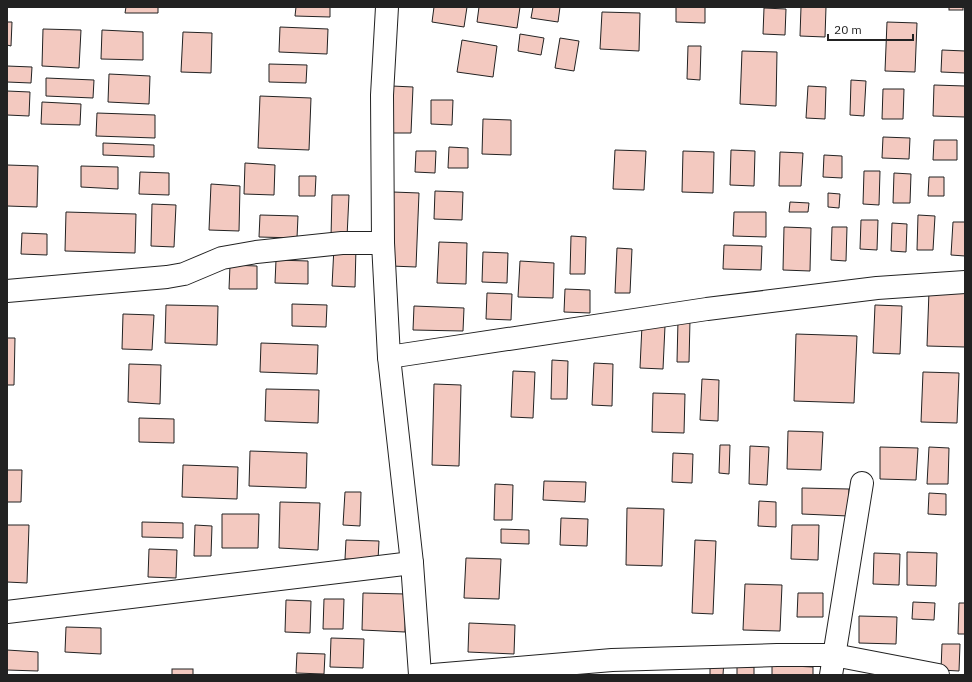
<svg xmlns="http://www.w3.org/2000/svg" width="972" height="682" viewBox="0 0 972 682" font-family="'IBM Plex Sans',sans-serif">
<style>
.building{fill:#f3c9c0;stroke:#222}
.lines{fill:none;stroke-linecap:round;stroke-linejoin:round}
.minor-casing{stroke:#222;stroke-width:24}
.minor{stroke:#fff;stroke-width:22}
</style>
<rect width="100%" height="100%" fill="#fff"/>
<g class="building">
<path d="M 126,7 L 158,7 L 158,13 L 125,13 Z"/>
<path d="M 296,7 L 330,7 L 330,17 L 295,16 Z"/>
<path d="M 434,7 L 467,7 L 464,27 L 432,22 Z"/>
<path d="M 479,7 L 520,7 L 517,28 L 477,22 Z"/>
<path d="M 533,7 L 560,7 L 558,22 L 531,18 Z"/>
<path d="M 676,7 L 705,7 L 705,23 L 676,22 Z"/>
<path d="M 801,7 L 826,7 L 825,37 L 800,36 Z"/>
<rect x="949" y="7" width="14" height="3"/>
<path d="M 764,8 L 786,9 L 785,35 L 763,34 Z"/>
<path d="M 602,12 L 640,13 L 639,51 L 600,49 Z"/>
<path d="M 7,22 L 12,22 L 11,46 L 7,45 Z"/>
<path d="M 887,22 L 917,23 L 915,72 L 885,71 Z"/>
<path d="M 280,27 L 328,29 L 327,54 L 279,52 Z"/>
<path d="M 43,29 L 81,30 L 79,68 L 42,66 Z"/>
<path d="M 102,30 L 143,32 L 143,60 L 101,59 Z"/>
<path d="M 183,32 L 212,33 L 211,73 L 181,72 Z"/>
<path d="M 520,34 L 544,38 L 541,55 L 518,51 Z"/>
<path d="M 560,38 L 579,41 L 574,71 L 555,68 Z"/>
<path d="M 462,40 L 497,46 L 493,77 L 457,72 Z"/>
<path d="M 688,46 L 701,46 L 700,80 L 687,79 Z"/>
<path d="M 942,50 L 965,51 L 965,73 L 941,72 Z"/>
<path d="M 742,51 L 777,52 L 776,106 L 740,104 Z"/>
<path d="M 269,64 L 307,65 L 306,83 L 269,82 Z"/>
<path d="M 7,66 L 32,67 L 31,83 L 7,82 Z"/>
<path d="M 109,74 L 150,76 L 149,104 L 108,102 Z"/>
<path d="M 46,78 L 94,80 L 93,98 L 46,96 Z"/>
<path d="M 851,80 L 866,81 L 864,116 L 850,115 Z"/>
<path d="M 934,85 L 965,86 L 965,117 L 933,116 Z"/>
<path d="M 392,86 L 413,87 L 411,133 L 390,133 Z"/>
<path d="M 808,86 L 826,87 L 825,119 L 806,118 Z"/>
<path d="M 883,89 L 904,89 L 903,119 L 882,119 Z"/>
<path d="M 7,91 L 30,92 L 29,116 L 7,115 Z"/>
<path d="M 260,96 L 311,98 L 309,150 L 258,148 Z"/>
<path d="M 431,100 L 453,100 L 452,125 L 431,124 Z"/>
<path d="M 42,102 L 81,104 L 80,125 L 41,124 Z"/>
<path d="M 97,113 L 155,115 L 155,138 L 96,136 Z"/>
<path d="M 483,119 L 511,120 L 511,155 L 482,154 Z"/>
<path d="M 883,137 L 910,138 L 909,159 L 882,158 Z"/>
<path d="M 934,140 L 957,140 L 957,160 L 933,160 Z"/>
<path d="M 103,143 L 154,145 L 154,157 L 103,155 Z"/>
<path d="M 449,147 L 468,148 L 468,168 L 448,168 Z"/>
<path d="M 615,150 L 646,151 L 644,190 L 613,189 Z"/>
<path d="M 731,150 L 755,151 L 754,186 L 730,185 Z"/>
<path d="M 416,151 L 436,151 L 435,173 L 415,172 Z"/>
<path d="M 683,151 L 714,152 L 713,193 L 682,192 Z"/>
<path d="M 780,152 L 803,153 L 801,186 L 779,186 Z"/>
<path d="M 824,155 L 842,156 L 842,178 L 823,177 Z"/>
<path d="M 245,163 L 275,165 L 274,195 L 244,194 Z"/>
<path d="M 7,165 L 38,166 L 37,207 L 7,206 Z"/>
<path d="M 81,166 L 118,167 L 118,189 L 81,187 Z"/>
<path d="M 864,171 L 880,171 L 879,205 L 863,204 Z"/>
<path d="M 140,172 L 169,173 L 169,195 L 139,194 Z"/>
<path d="M 894,173 L 911,174 L 910,203 L 893,203 Z"/>
<path d="M 299,176 L 316,176 L 315,196 L 299,196 Z"/>
<path d="M 929,177 L 944,177 L 944,196 L 928,196 Z"/>
<path d="M 211,184 L 240,186 L 239,231 L 209,230 Z"/>
<path d="M 435,191 L 463,192 L 462,220 L 434,219 Z"/>
<path d="M 393,192 L 419,193 L 416,267 L 391,266 Z"/>
<path d="M 828,193 L 840,194 L 839,208 L 828,207 Z"/>
<path d="M 332,195 L 349,195 L 347,237 L 331,237 Z"/>
<path d="M 790,202 L 809,203 L 808,212 L 789,212 Z"/>
<path d="M 152,204 L 176,205 L 174,247 L 151,246 Z"/>
<path d="M 66,212 L 136,214 L 135,253 L 65,251 Z"/>
<path d="M 734,212 L 766,212 L 766,237 L 733,236 Z"/>
<path d="M 260,215 L 298,216 L 297,238 L 259,237 Z"/>
<path d="M 918,215 L 935,216 L 933,250 L 917,250 Z"/>
<path d="M 861,220 L 878,220 L 877,250 L 860,249 Z"/>
<path d="M 953,222 L 965,222 L 965,256 L 951,255 Z"/>
<path d="M 892,223 L 907,224 L 906,252 L 891,251 Z"/>
<path d="M 784,227 L 811,228 L 810,271 L 783,270 Z"/>
<path d="M 832,227 L 847,227 L 846,261 L 831,260 Z"/>
<path d="M 22,233 L 47,234 L 47,255 L 21,254 Z"/>
<path d="M 571,236 L 586,237 L 585,274 L 570,274 Z"/>
<path d="M 439,242 L 467,243 L 466,284 L 437,283 Z"/>
<path d="M 724,245 L 762,246 L 761,270 L 723,269 Z"/>
<path d="M 334,247 L 356,248 L 355,287 L 332,286 Z"/>
<path d="M 617,248 L 632,249 L 630,293 L 615,293 Z"/>
<path d="M 483,252 L 508,253 L 507,283 L 482,282 Z"/>
<path d="M 276,260 L 308,261 L 308,284 L 275,283 Z"/>
<path d="M 520,261 L 554,263 L 553,298 L 518,297 Z"/>
<path d="M 230,265 L 257,266 L 257,289 L 229,289 Z"/>
<path d="M 565,289 L 590,290 L 590,313 L 564,312 Z"/>
<path d="M 929,291 L 965,292 L 965,347 L 927,346 Z"/>
<path d="M 487,293 L 512,294 L 511,320 L 486,319 Z"/>
<path d="M 292,304 L 327,305 L 326,327 L 292,326 Z"/>
<path d="M 166,305 L 218,306 L 217,345 L 165,343 Z"/>
<path d="M 875,305 L 902,306 L 900,354 L 873,353 Z"/>
<path d="M 414,306 L 464,308 L 463,331 L 413,330 Z"/>
<path d="M 123,314 L 154,315 L 152,350 L 122,349 Z"/>
<path d="M 678,320 L 690,320 L 689,362 L 677,362 Z"/>
<path d="M 642,325 L 665,326 L 663,369 L 640,368 Z"/>
<path d="M 796,334 L 857,336 L 854,403 L 794,401 Z"/>
<path d="M 7,338 L 15,338 L 14,385 L 7,385 Z"/>
<path d="M 261,343 L 318,345 L 317,374 L 260,372 Z"/>
<path d="M 552,360 L 568,361 L 567,399 L 551,399 Z"/>
<path d="M 594,363 L 613,364 L 612,406 L 592,405 Z"/>
<path d="M 129,364 L 161,365 L 160,404 L 128,402 Z"/>
<path d="M 513,371 L 535,372 L 533,418 L 511,417 Z"/>
<path d="M 923,372 L 959,373 L 957,423 L 921,422 Z"/>
<path d="M 702,379 L 719,380 L 718,421 L 700,420 Z"/>
<path d="M 434,384 L 461,385 L 459,466 L 432,465 Z"/>
<path d="M 266,389 L 319,390 L 318,423 L 265,421 Z"/>
<path d="M 653,393 L 685,394 L 684,433 L 652,432 Z"/>
<path d="M 139,418 L 174,419 L 174,443 L 139,442 Z"/>
<path d="M 788,431 L 823,432 L 821,470 L 787,469 Z"/>
<path d="M 720,445 L 730,445 L 729,474 L 719,473 Z"/>
<path d="M 750,446 L 769,447 L 767,485 L 749,484 Z"/>
<path d="M 880,447 L 918,448 L 916,480 L 880,479 Z"/>
<path d="M 929,447 L 949,448 L 948,484 L 927,484 Z"/>
<path d="M 250,451 L 307,453 L 306,488 L 249,486 Z"/>
<path d="M 673,453 L 693,454 L 692,483 L 672,482 Z"/>
<path d="M 183,465 L 238,467 L 237,499 L 182,497 Z"/>
<path d="M 7,470 L 22,470 L 21,502 L 7,502 Z"/>
<path d="M 544,481 L 586,482 L 585,502 L 543,500 Z"/>
<path d="M 495,484 L 513,485 L 512,520 L 494,520 Z"/>
<path d="M 802,488 L 849,489 L 848,516 L 802,514 Z"/>
<path d="M 345,492 L 361,492 L 360,526 L 343,525 Z"/>
<path d="M 929,493 L 946,494 L 946,515 L 928,514 Z"/>
<path d="M 759,501 L 776,502 L 776,527 L 758,526 Z"/>
<path d="M 280,502 L 320,503 L 318,550 L 279,548 Z"/>
<path d="M 627,508 L 664,509 L 662,566 L 626,565 Z"/>
<path d="M 222,514 L 259,514 L 258,548 L 222,548 Z"/>
<path d="M 561,518 L 588,519 L 587,546 L 560,545 Z"/>
<path d="M 142,522 L 183,523 L 183,538 L 142,537 Z"/>
<path d="M 7,525 L 29,525 L 27,583 L 7,582 Z"/>
<path d="M 195,525 L 212,526 L 211,556 L 194,556 Z"/>
<path d="M 792,525 L 819,525 L 818,560 L 791,559 Z"/>
<path d="M 501,529 L 529,530 L 529,544 L 501,543 Z"/>
<path d="M 346,540 L 379,541 L 378,560 L 345,559 Z"/>
<path d="M 695,540 L 716,541 L 713,614 L 692,613 Z"/>
<path d="M 149,549 L 177,550 L 176,578 L 148,577 Z"/>
<path d="M 907,552 L 937,553 L 936,586 L 907,585 Z"/>
<path d="M 874,553 L 900,554 L 899,585 L 873,584 Z"/>
<path d="M 466,558 L 501,559 L 499,599 L 464,598 Z"/>
<path d="M 745,584 L 782,585 L 780,631 L 743,630 Z"/>
<path d="M 363,593 L 406,594 L 405,632 L 362,630 Z"/>
<path d="M 798,593 L 823,593 L 823,617 L 797,617 Z"/>
<path d="M 324,599 L 344,599 L 343,629 L 323,629 Z"/>
<path d="M 286,600 L 311,601 L 310,633 L 285,632 Z"/>
<path d="M 913,602 L 935,603 L 934,620 L 912,619 Z"/>
<path d="M 959,603 L 965,603 L 965,634 L 958,634 Z"/>
<path d="M 859,616 L 897,617 L 896,644 L 859,643 Z"/>
<path d="M 469,623 L 515,625 L 514,654 L 468,652 Z"/>
<path d="M 66,627 L 101,628 L 101,654 L 65,652 Z"/>
<path d="M 331,638 L 364,639 L 363,668 L 330,667 Z"/>
<path d="M 942,644 L 960,644 L 959,671 L 941,670 Z"/>
<path d="M 7,650 L 38,652 L 38,671 L 7,670 Z"/>
<path d="M 297,653 L 325,654 L 324,674 L 296,673 Z"/>
<path d="M 710,660 L 724,660 L 723,675 L 710,675 Z"/>
<path d="M 772,665 L 813,667 L 813,675 L 772,675 Z"/>
<rect x="737" y="667" width="17" height="8"/>
<rect x="172" y="669" width="21" height="6"/>
</g>
<g class="lines">
<g class="minor-casing">
<g id="minor">
<path d="M 387,7 L 382,95 L 383,243 L 389,357 L 412,563 L 420,675"/>
<path d="M 7,291 L 167,277 L 184,274 L 222,258 L 256,252 L 342,243 L 383,243"/>
<path d="M 389,357 L 707,309 L 877,288 L 965,282"/>
<path d="M 7,612 L 412,563"/>
<path d="M 433,675 L 612,660 L 777,655 L 834,655 L 938,675"/>
<path d="M 831,675 L 862,483"/>
</g>
</g>
<use href="#minor" class="minor"/>
</g>
<rect width="972" height="682" fill="none" stroke="#222222" stroke-width="16"/>
<path d="M828 34v6h85v-6" fill="none" stroke="#222222" stroke-width="2"/>
<text x="834" y="34" font-size="12" fill="#222222" stroke="#ffffff" stroke-width="3" paint-order="stroke">20 m</text>
</svg>
